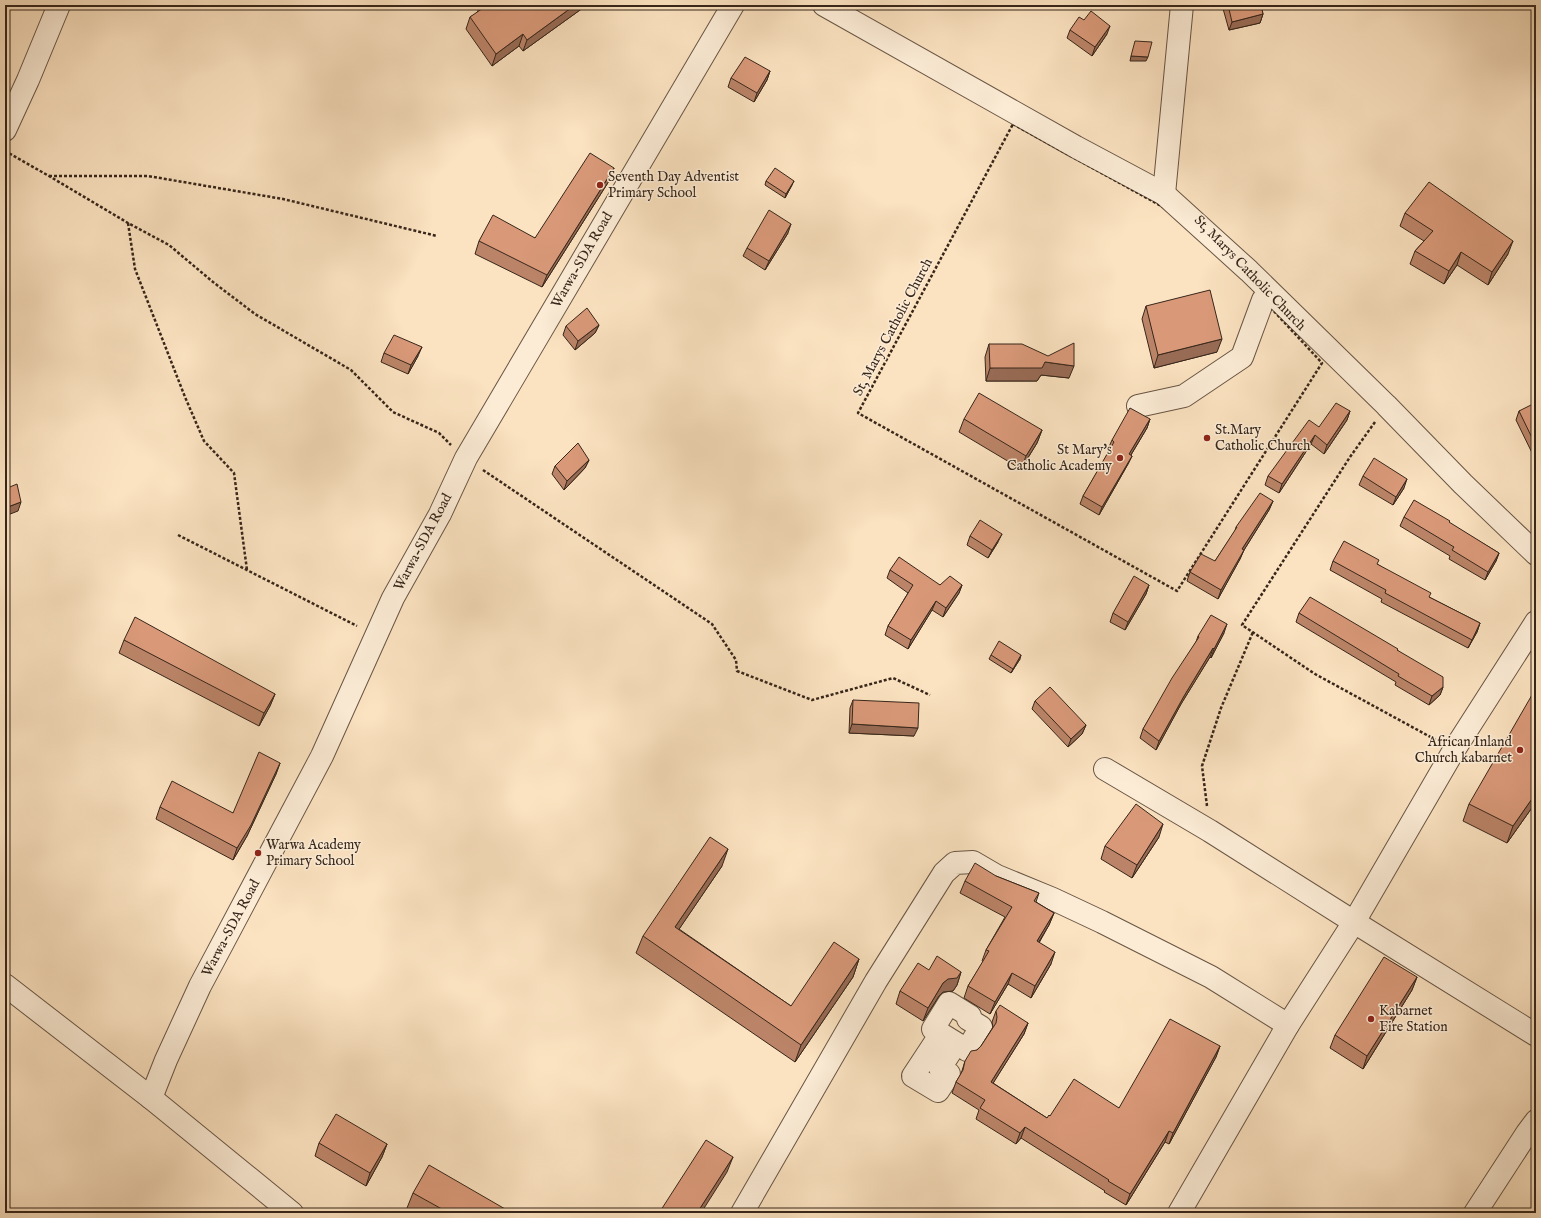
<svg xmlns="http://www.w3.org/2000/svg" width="1541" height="1218" viewBox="0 0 1541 1218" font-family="'IM FELL English',serif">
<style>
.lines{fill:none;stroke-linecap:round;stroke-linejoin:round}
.minor-casing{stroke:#685544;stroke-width:24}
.path{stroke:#37261a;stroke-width:2.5;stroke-dasharray:3 2;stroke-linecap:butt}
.minor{stroke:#fcecd6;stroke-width:22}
.wall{fill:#bb8468;stroke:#37261a}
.shaded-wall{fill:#986b55;stroke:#37261a}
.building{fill:#d99979;stroke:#37261a}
.poi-dot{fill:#8f2418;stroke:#fcecd6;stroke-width:1.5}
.labels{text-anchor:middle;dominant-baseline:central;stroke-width:3;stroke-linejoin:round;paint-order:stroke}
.poi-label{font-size:14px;fill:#37261a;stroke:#fcecd6;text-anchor:start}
.street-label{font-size:14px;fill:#37261a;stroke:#fcecd6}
</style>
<rect width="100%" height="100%" fill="#fbe2c0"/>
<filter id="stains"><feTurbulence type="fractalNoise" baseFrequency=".005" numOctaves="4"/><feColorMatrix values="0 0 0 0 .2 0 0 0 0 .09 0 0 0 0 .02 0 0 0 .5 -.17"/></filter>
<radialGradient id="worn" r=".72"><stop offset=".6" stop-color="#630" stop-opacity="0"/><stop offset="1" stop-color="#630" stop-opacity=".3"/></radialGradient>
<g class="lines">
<g class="minor-casing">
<g id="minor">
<path d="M 824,5 L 1076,147 L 1164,194 L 1249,271 L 1386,405 L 1463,484 L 1536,554"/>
<path d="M 5,130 L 28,80 L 59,5"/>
<path d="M 1164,194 L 1182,5"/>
<path d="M 1138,406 L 1184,396 L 1242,357 L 1263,300"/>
<path d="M 1105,769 L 1210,831 L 1354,922 L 1536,1035"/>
<path d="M 5,985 L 151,1098 L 292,1213"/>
<path d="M 949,1003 L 970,1016 L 968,1019 L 981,1027 L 967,1050 L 933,1029 Z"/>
<path d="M 938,1038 L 953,1048 L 940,1068 L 949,1074 L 938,1091 L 913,1076 Z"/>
<path d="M 151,1098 L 166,1060 L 200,986 L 322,756 L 393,598 L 440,514 L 466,458 L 733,5"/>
<path d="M 742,1213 L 876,981 L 944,873 L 955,863 L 973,862 L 997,876 L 1053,899 L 1102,922 L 1211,977 L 1288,1025"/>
<path d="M 1179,1213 L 1288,1025 L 1354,922 L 1454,750 L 1536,622"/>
<path d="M 1475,1213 L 1527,1133 L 1536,1121"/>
</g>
</g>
<g class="path">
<path d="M 1013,124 L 1192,223 L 1322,363 L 1177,591 L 858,413 Z"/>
<path d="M 5,151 L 49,176 L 128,223 L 169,245 L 213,282 L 255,314 L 351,370 L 393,412 L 439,433 L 451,445"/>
<path d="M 49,176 L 148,176 L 283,199 L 437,236"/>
<path d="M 128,223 L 135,269 L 185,397 L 204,441 L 234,473 L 247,570"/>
<path d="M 1375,422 L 1350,457 L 1242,625 L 1315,674 L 1436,740"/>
<path d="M 483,470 L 712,624 L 736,660 L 737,671 L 812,700 L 893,678 L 930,695"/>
<path d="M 178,535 L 357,626"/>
<path d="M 1207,806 L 1202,766 L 1221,708 L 1253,632"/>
</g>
<use href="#minor" class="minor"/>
</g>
<g class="wall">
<path d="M 480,5 L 587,5 L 523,51 L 519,46 L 492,66 L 466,29 L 470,17 L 477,13 Z"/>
<path d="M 1222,5 L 1261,5 L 1263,14 L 1260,23 L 1229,30 Z"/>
<path d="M 1070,30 L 1107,34 L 1092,56 L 1067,38 Z"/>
<path d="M 770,71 L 767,80 L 754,102 L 728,87 L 731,78 Z"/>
<path d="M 614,168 L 609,181 L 542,287 L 475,254 L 479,241 L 535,238 Z"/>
<path d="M 766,181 L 792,185 L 785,198 L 765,185 Z"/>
<path d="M 1405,213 L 1508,254 L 1488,285 L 1457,265 L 1444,284 L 1410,264 L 1415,251 L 1424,241 L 1400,226 Z"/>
<path d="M 788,233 L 765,270 L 743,256 L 747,248 Z"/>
<path d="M 1146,306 L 1217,352 L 1154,368 L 1142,319 Z"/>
<path d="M 599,325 L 595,333 L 575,350 L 563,335 L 566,326 Z"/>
<path d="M 989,344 L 1069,378 L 1041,375 L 1037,381 L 986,381 L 985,357 Z"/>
<path d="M 384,353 L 418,356 L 408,374 L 381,362 Z"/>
<path d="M 1350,411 L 1347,420 L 1324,454 L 1311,444 L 1279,493 L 1265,485 L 1268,476 L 1319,427 Z"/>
<path d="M 1519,411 L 1536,411 L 1536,461 L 1516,420 Z"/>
<path d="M 964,419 L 1042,430 L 1037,443 L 1021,469 L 959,432 Z"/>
<path d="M 1150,419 L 1147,428 L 1131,455 L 1132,456 L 1128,464 L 1099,515 L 1080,504 L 1083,496 L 1110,450 L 1108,449 L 1112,440 Z"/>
<path d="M 589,460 L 585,468 L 564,490 L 552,474 L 555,466 Z"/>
<path d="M 1363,476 L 1404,488 L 1393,505 L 1359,485 Z"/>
<path d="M 1273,501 L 1269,510 L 1244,550 L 1240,559 L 1218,599 L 1187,581 L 1190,572 L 1215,561 L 1235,531 L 1236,527 Z"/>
<path d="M 1404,517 L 1449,523 L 1499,553 L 1496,561 L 1485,580 L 1449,559 L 1450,556 L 1400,526 Z"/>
<path d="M 970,536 L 998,542 L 988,558 L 967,545 Z"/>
<path d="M 1333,561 L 1377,564 L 1429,597 L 1480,623 L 1477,632 L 1468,648 L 1381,602 L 1382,599 L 1330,570 Z"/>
<path d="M 890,570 L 940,585 L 962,585 L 959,593 L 943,617 L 932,610 L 908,649 L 885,635 L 888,626 L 908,593 L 887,578 Z"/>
<path d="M 1149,585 L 1146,594 L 1125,630 L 1110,622 L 1113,613 Z"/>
<path d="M 1299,613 L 1397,650 L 1443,687 L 1440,695 L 1429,705 L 1395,685 L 1396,682 L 1296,622 Z"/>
<path d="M 1224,633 L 1211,658 L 1210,657 L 1181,704 L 1156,750 L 1140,738 L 1143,729 L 1196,642 L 1198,636 Z"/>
<path d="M 124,640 L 275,694 L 270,706 L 259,726 L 119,653 Z"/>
<path d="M 991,655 L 1020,659 L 1011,673 L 989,659 Z"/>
<path d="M 853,700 L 914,736 L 849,733 L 850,708 Z"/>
<path d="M 1035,701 L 1086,725 L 1082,734 L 1068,747 L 1032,709 Z"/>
<path d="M 280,763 L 276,774 L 247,836 L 233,860 L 156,819 L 160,807 L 233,813 Z"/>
<path d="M 1536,802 L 1507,843 L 1463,821 L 1469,804 Z"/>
<path d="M 1159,837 L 1132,878 L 1101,859 L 1105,846 Z"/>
<path d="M 722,866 L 679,929 L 791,1006 L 859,959 L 853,977 L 795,1062 L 636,953 L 643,936 Z"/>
<path d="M 996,876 L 1039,893 L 1036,902 L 1054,913 L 1049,925 L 1039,943 L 1051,964 L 1031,998 L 1008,984 L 990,1014 L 964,998 L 968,986 L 983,962 L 982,961 L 986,950 L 1005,917 L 960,893 L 965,881 Z"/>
<path d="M 961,972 L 957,985 L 953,991 L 943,992 L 939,996 L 923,1021 L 896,1004 L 900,991 Z"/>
<path d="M 1417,977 L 1412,990 L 1363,1069 L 1330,1048 L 1335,1035 Z"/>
<path d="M 996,1011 L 1028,1023 L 1024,1034 L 993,1083 L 1047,1118 L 1050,1116 L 1119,1108 L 1220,1046 L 1216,1057 L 1169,1144 L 1165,1142 L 1126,1205 L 1104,1192 L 1105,1191 L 1021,1138 L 1016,1144 L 976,1119 L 979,1110 L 952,1093 L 956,1082 L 961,1074 L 965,1061 L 981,1046 L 993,1027 L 992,1022 Z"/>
<path d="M 319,1143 L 387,1144 L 382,1157 L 366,1186 L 315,1156 Z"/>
<path d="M 413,1193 L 512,1213 L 415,1213 L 407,1208 Z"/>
</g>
<g class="shaded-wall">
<path d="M 575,5 L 587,5 L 523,51 L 527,40 Z"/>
<path d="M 1263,14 L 1260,23 L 1229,30 L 1232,22 Z"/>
<path d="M 1110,26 L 1107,34 L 1092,56 L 1095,47 Z"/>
<path d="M 523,34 L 519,46 L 492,66 L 496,54 Z"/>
<path d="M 1131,56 L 1148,57 L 1146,61 L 1130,61 Z"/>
<path d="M 770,71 L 767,80 L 754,102 L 757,93 Z"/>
<path d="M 614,168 L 609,181 L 542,287 L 547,275 Z"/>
<path d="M 794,181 L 792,185 L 785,198 L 786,194 Z"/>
<path d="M 791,224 L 788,233 L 765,270 L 769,261 Z"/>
<path d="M 1513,241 L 1508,254 L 1488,285 L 1492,272 Z"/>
<path d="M 1461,252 L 1457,265 L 1444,284 L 1449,271 Z"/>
<path d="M 599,325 L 595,333 L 575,350 L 578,341 Z"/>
<path d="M 1222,339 L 1217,352 L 1154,368 L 1158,355 Z"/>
<path d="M 422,347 L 418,356 L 408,374 L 411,365 Z"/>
<path d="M 1045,362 L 1074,366 L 1069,378 L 1041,375 L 1037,381 L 986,381 L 990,368 Z"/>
<path d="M 1350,411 L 1347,420 L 1324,454 L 1327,445 Z"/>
<path d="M 1150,419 L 1147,428 L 1126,463 L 1129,454 Z"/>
<path d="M 1042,430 L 1037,443 L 1021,469 L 1026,456 Z"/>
<path d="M 1315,435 L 1311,444 L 1279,493 L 1282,484 Z"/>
<path d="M 1132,456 L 1128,464 L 1099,515 L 1102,507 Z"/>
<path d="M 589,460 L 585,468 L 564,490 L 567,481 Z"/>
<path d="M 1407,479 L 1404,488 L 1393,505 L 1396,497 Z"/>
<path d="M 1273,501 L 1269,510 L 1244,550 L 1240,559 L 1218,599 L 1221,590 L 1242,549 Z"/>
<path d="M 21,502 L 18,511 L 5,516 L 5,508 Z"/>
<path d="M 1002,534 L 998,542 L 988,558 L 992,550 Z"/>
<path d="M 1499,553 L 1496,561 L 1485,580 L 1488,572 Z"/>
<path d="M 962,585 L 959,593 L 943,617 L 946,608 Z"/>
<path d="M 1149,585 L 1146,594 L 1125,630 L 1128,622 Z"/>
<path d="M 936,601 L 932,610 L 908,649 L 911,640 Z"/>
<path d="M 1480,623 L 1477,632 L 1468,648 L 1472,640 Z"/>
<path d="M 1227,624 L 1224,633 L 1211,658 L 1214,649 Z"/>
<path d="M 1213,648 L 1210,657 L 1181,704 L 1156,750 L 1159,741 L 1184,696 Z"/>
<path d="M 1021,655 L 1020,659 L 1011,673 L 1013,669 Z"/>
<path d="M 1443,687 L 1440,695 L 1429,705 L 1432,696 Z"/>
<path d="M 275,694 L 270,706 L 259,726 L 264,713 Z"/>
<path d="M 852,724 L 918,728 L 914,736 L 849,733 Z"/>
<path d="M 1086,725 L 1082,734 L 1068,747 L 1071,739 Z"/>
<path d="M 280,763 L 276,774 L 247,836 L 233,860 L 237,848 Z"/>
<path d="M 1536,793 L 1536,802 L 1507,843 L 1513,826 Z"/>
<path d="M 1163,824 L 1159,837 L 1132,878 L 1137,865 Z"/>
<path d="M 728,849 L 722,866 L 669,944 L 675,927 Z"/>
<path d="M 1054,913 L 1049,925 L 1032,953 L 1037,941 Z"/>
<path d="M 1055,952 L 1051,964 L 1031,998 L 1035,986 Z"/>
<path d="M 859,959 L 853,977 L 795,1062 L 801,1045 Z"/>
<path d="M 961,972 L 957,985 L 953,991 L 943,992 L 939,996 L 923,1021 L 928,1008 L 943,983 L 948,979 Z"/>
<path d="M 1012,973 L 1008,984 L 990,1014 L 995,1002 Z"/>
<path d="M 1417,977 L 1412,990 L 1363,1069 L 1367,1056 Z"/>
<path d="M 1028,1023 L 1024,1034 L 987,1093 L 991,1082 Z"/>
<path d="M 1220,1046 L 1216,1057 L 1169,1144 L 1173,1133 Z"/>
<path d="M 1025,1127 L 1021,1138 L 1016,1144 L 1020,1133 Z"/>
<path d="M 1169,1131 L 1165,1142 L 1126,1205 L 1130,1194 Z"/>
<path d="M 387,1144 L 382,1157 L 366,1186 L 370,1173 Z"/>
<path d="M 733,1157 L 727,1172 L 701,1213 L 697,1213 Z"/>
</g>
<g class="building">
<path d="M 485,5 L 575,5 L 527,40 L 523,34 L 496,54 L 470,17 L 486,6 Z"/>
<path d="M 1228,5 L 1261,5 L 1263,14 L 1232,22 Z"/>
<path d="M 1091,11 L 1110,26 L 1095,47 L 1070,30 L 1079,17 L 1084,20 Z"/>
<path d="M 1135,41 L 1152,42 L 1148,57 L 1131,56 Z"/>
<path d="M 745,57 L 770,71 L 757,93 L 731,78 Z"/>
<path d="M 590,153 L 614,168 L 547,275 L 479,241 L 493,215 L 535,238 Z"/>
<path d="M 775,168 L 794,181 L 786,194 L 766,181 Z"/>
<path d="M 1429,182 L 1513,241 L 1492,272 L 1461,252 L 1449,271 L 1415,251 L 1433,231 L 1405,213 Z"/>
<path d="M 769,210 L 791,224 L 769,261 L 747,248 Z"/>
<path d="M 1210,290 L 1222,339 L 1158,355 L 1146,306 Z"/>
<path d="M 587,308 L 599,325 L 578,341 L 566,326 Z"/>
<path d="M 394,335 L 422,347 L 411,365 L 384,353 Z"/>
<path d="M 1074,343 L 1074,366 L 1045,362 L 1042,368 L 990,368 L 989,344 L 1022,344 L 1048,356 Z"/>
<path d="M 979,393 L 1042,430 L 1026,456 L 964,419 Z"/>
<path d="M 1336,403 L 1350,411 L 1327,445 L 1315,435 L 1282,484 L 1268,476 L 1309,420 L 1319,427 Z"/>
<path d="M 1533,404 L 1536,411 L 1536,446 L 1519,411 Z"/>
<path d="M 1130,408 L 1150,419 L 1129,454 L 1132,456 L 1102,507 L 1083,496 L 1114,442 L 1112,440 Z"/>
<path d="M 578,443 L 589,460 L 567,481 L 555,466 Z"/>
<path d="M 1374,458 L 1407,479 L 1396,497 L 1363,476 Z"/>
<path d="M 17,484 L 21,502 L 5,508 L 5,489 Z"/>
<path d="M 1260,493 L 1273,501 L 1242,549 L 1244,550 L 1221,590 L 1190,572 L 1201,554 L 1215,561 L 1237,527 L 1236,527 Z"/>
<path d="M 1414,500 L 1450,521 L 1449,522 L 1499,553 L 1488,572 L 1452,550 L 1454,547 L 1404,517 Z"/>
<path d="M 980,520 L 1002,534 L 992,550 L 970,536 Z"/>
<path d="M 1344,541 L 1379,560 L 1377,564 L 1431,593 L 1429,597 L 1480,623 L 1472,640 L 1385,593 L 1386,590 L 1333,561 Z"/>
<path d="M 899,557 L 940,585 L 950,576 L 962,585 L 946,608 L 936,601 L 911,640 L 888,626 L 913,585 L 890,570 Z"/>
<path d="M 1134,576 L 1149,585 L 1128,622 L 1113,613 Z"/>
<path d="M 1310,597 L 1398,649 L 1397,650 L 1443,677 L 1443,687 L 1432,696 L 1398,676 L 1399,674 L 1299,613 Z"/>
<path d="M 1211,615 L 1227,624 L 1214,649 L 1213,648 L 1184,696 L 1159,741 L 1143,729 L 1172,678 L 1199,637 L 1198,636 Z"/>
<path d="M 135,617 L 275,694 L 264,713 L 124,640 Z"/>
<path d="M 999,641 L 1021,655 L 1013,669 L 991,655 Z"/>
<path d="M 1050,687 L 1086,725 L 1071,739 L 1035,701 Z"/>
<path d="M 1536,688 L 1536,793 L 1513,826 L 1469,804 Z"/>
<path d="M 853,700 L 919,703 L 918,728 L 852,724 Z"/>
<path d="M 259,752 L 280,763 L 251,825 L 237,848 L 160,807 L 172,781 L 233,813 Z"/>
<path d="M 1136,804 L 1163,824 L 1137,865 L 1105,846 Z"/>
<path d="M 710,837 L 728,849 L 675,927 L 791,1006 L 834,942 L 859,959 L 801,1045 L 643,936 Z"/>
<path d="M 975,863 L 996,876 L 1039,893 L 1034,901 L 1054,913 L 1037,941 L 1055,952 L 1035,986 L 1012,973 L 995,1002 L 968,986 L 989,951 L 986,950 L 1012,907 L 965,881 Z"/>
<path d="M 937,956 L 961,972 L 957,978 L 948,979 L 943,983 L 928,1008 L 900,991 L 918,963 L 929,970 Z"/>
<path d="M 1384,957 L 1417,977 L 1367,1056 L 1335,1035 Z"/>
<path d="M 1000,1005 L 1028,1023 L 991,1082 L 1047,1118 L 1049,1115 L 1050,1116 L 1074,1079 L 1119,1108 L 1170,1019 L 1220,1046 L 1173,1133 L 1169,1131 L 1130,1194 L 1108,1181 L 1109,1180 L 1025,1127 L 1020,1133 L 980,1108 L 985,1100 L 956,1082 L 963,1070 L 965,1061 L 971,1051 L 977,1050 L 981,1046 L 996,1023 L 997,1017 L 996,1011 Z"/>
<path d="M 336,1114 L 387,1144 L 370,1173 L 319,1143 Z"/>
<path d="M 706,1140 L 733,1157 L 697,1213 L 659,1213 Z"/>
<path d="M 429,1165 L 512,1213 L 449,1213 L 413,1193 Z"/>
</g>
<g class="poi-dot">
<circle cx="600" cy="185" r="4"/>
<circle cx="1207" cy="438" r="4"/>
<circle cx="1120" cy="458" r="4"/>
<circle cx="1520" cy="750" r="4"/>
<circle cx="258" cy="853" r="4"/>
<circle cx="1371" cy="1019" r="4"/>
</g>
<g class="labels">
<g class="poi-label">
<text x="608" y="177">Seventh Day Adventist<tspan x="608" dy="16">Primary School</tspan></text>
<text x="1215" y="430">St.Mary<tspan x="1215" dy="16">Catholic Church</tspan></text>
<text x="1112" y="450" text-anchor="end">St Mary's<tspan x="1112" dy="16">Catholic Academy</tspan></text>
<text x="1512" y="742" text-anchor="end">African Inland<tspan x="1512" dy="16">Church kabarnet</tspan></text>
<text x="266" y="845">Warwa Academy<tspan x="266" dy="16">Primary School</tspan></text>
<text x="1379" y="1011">Kabarnet<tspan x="1379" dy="16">Fire Station</tspan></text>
</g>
<g class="street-label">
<text transform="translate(582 260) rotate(-60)">Warwa-SDA Road</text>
<text transform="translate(1250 273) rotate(46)">St, Marys Catholic Church</text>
<text transform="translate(893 327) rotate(-62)">St, Marys Catholic Church</text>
<text transform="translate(423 542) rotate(-62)">Warwa-SDA Road</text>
<text transform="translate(231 928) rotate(-62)">Warwa-SDA Road</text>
</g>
</g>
<rect width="1541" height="1218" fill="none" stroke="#fbe2c0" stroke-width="20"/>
<rect x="6" y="6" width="1529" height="1206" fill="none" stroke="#37261a" stroke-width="2"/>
<rect x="10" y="10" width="1521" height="1198" fill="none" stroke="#37261a"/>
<rect width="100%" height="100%" filter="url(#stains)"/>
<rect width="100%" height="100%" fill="url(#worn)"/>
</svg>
